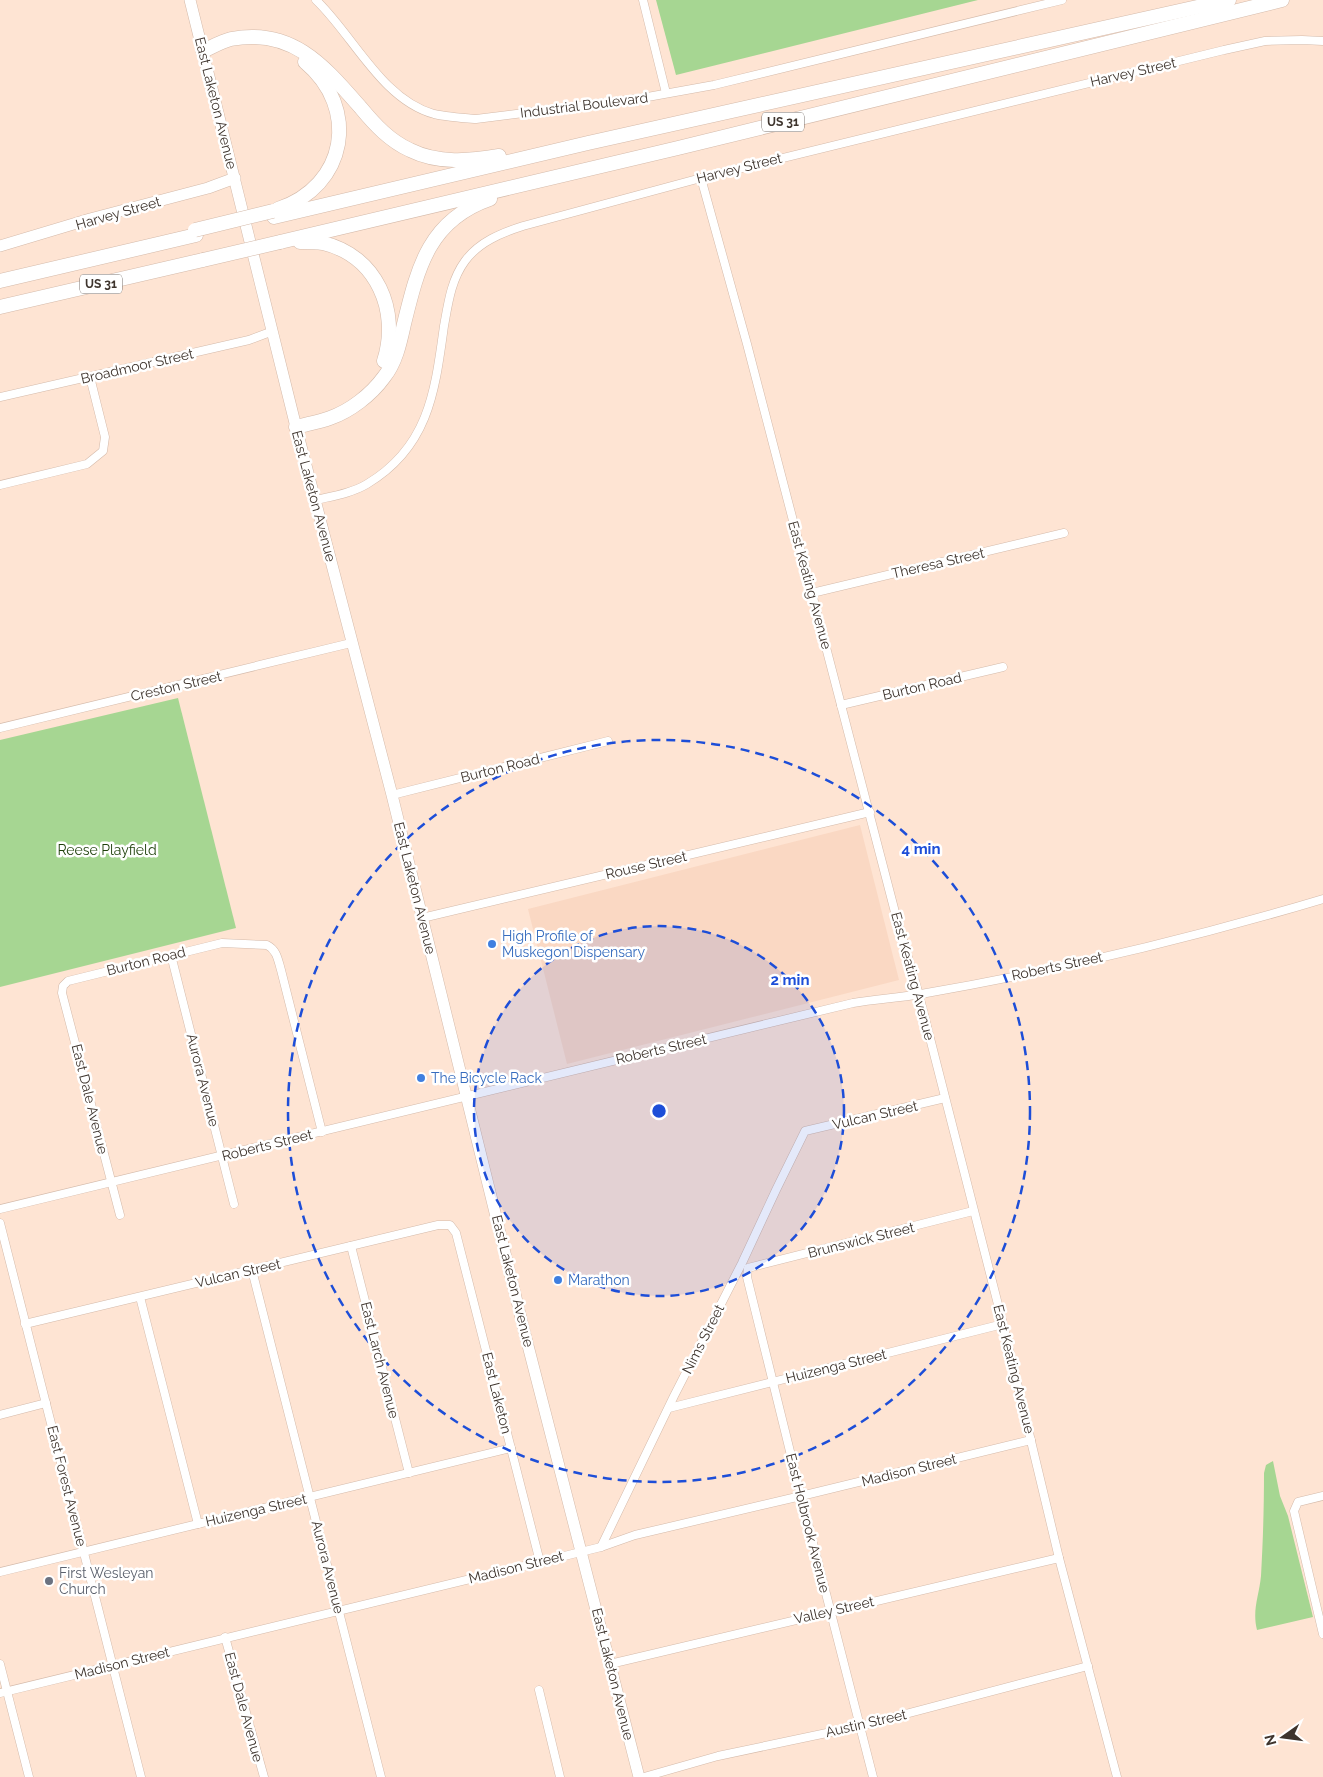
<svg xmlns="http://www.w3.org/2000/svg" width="1323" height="1777" viewBox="0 0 1323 1777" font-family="Raleway,sans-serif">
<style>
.built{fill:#fad8c3}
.green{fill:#a6d692}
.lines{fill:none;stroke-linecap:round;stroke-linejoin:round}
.street-casing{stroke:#d4baaa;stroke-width:9}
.secondary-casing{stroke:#d4baaa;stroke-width:12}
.highway-casing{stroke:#d4baaa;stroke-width:15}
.street{stroke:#fff;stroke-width:8}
.secondary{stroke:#fff;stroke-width:11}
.highway{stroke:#fff;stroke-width:14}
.highway-bridge-casing{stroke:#d4baaa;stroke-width:15;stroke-linecap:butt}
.highway-bridge{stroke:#fff;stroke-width:14}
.ring{fill:none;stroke:#1d4ed8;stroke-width:2.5;stroke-dasharray:9 6}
.shop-dot{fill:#3f7fe0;stroke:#fff;stroke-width:2}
.worship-dot{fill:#6b7280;stroke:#fff;stroke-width:2}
.labels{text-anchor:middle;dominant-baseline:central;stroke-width:5;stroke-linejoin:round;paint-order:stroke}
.shield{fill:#fff;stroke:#78716c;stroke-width:1}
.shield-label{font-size:12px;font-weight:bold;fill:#3e342d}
.street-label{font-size:14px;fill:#3e342d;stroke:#fff}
.park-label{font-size:14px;fill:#1d3f09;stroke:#fff}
.shop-label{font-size:14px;fill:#366cbe;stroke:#fff;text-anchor:start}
.worship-label{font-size:14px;fill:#5b616d;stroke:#fff;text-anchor:start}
.centre{fill:#1d4ed8;stroke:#fff;stroke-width:2.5}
.ring-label{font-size:15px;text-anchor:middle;font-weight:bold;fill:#1d4ed8;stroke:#fff;stroke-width:5;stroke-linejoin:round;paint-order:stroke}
</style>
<rect width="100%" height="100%" fill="#fee4d3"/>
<path class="built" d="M 860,825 L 899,980 L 567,1064 L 528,909 Z"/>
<g class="green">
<path d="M 656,0 L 978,0 L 676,75 Z"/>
<path d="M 178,698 L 236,928 L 0,987 L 0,740 Z"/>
<path d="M 1273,1461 L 1280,1496 L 1288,1516 L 1313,1617 L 1257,1630 C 1252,1610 1259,1596 1261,1576 C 1263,1541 1264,1508 1264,1473 L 1266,1465 Z"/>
</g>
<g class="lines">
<g class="street-casing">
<g id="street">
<path d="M 316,0 C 353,35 382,100 434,114 C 447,117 462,118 476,119 L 642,98 L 714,85 L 1062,0"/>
<path d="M 643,0 L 666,93"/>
<path d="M 701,178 L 747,344 L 896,916 L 919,995 L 1003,1324 L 1059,1558 L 1117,1777"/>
<path d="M 0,397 L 249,340 L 273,331"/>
<path d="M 0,485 L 87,464 L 103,451 L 105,437 L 90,377"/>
<path d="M 316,500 C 333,496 352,493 367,484 C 429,447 435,391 444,326 C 448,304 451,280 465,261 C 479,242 501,233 523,226 L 701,178 L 1224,50 L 1265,41 L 1302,40 L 1323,41"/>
<path d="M 812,593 L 1064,533"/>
<path d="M 841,705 L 1003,667"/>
<path d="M 0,728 L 351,643"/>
<path d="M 392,795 L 608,741"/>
<path d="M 422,918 L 870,812"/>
<path d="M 171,955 L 234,1204"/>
<path d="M 0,1209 L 853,1003 C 876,999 898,998 921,994 C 1054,971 1193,938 1323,899"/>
<path d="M 120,1215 L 62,993 L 63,986 L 68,981 L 222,943 L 267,945 C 277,950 278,960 281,970 L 322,1132"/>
<path d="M 0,1223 L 141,1777"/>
<path d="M 351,1246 L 409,1473"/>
<path d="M 252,1270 L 381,1777"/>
<path d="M 140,1297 L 198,1524"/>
<path d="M 25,1324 L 438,1225 L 450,1225 L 456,1233 L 540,1562"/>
<path d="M 669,1408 L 1003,1324"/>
<path d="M 0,1415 L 46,1403"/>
<path d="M 1323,1496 L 1298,1502 L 1294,1511 L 1323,1634"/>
<path d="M 601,1547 L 674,1396 L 742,1263 L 776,1190 L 805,1131 L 945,1098"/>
<path d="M 0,1572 L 511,1448"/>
<path d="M 225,1637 L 264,1777"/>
<path d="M 0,1664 L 29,1777"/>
<path d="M 610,1664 L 1059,1558"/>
<path d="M 539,1690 L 560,1777"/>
<path d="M 0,1693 L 540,1562 L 601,1547 L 635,1535 L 801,1496 L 1031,1440"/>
<path d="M 644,1777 L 718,1756 L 860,1726 L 1088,1666"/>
<path d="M 873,1777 L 801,1496 L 747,1277 L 748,1268 L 973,1211"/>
</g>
</g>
<g class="secondary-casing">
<g id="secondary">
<path d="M 190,0 L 296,427 L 392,795 L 524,1330 L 639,1777"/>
<path d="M 0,246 L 90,219 L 208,188 L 235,178"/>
</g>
</g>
<g class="highway-casing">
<g id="highway">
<path d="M 203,51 C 212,47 222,41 231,39 C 293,27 325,67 361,108 C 375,125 390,141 410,150 C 438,164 470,161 499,156"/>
<path d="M 278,209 C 347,186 360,108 305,62"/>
<path d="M 274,217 L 588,143 L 1229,0"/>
<path d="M 280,242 L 678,148 L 1282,0"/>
<path d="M 300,242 C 307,242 316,242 323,243 C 377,256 400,311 384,361"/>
<path d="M 0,281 L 196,235"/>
<path d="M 0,307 L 203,260"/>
<path d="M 296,427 C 307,424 319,422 330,418 C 350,411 371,395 384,377 C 396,362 400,342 404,324 C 418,267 429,220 490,199"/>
</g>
</g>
<use href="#street" class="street"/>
<use href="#secondary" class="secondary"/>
<use href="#highway" class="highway"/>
<g class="highway-bridge-casing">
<g id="highway-bridge">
<path d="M 195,230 L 273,211"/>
<path d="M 203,260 L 280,242"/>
</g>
</g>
<use href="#highway-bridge" class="highway-bridge"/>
</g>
<circle cx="659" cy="1111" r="185" fill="#1d4ed8" fill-opacity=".12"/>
<g class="ring">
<circle cx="659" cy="1111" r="185"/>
<circle cx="659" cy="1111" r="371"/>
</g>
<g class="shop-dot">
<circle cx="492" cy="944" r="5"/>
<circle cx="421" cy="1078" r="5"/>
<circle cx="558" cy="1280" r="5"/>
</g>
<circle class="worship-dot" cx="49" cy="1581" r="5"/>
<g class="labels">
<g class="shield">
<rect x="762" y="112.5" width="42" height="19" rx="4"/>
<rect x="80" y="274.5" width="42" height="19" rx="4"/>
</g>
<g class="shield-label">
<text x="783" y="122">US 31</text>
<text x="101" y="284">US 31</text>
</g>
<g class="street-label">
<text transform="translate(1133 72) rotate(-13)">Harvey Street</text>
<text transform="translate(216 103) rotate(76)">East Laketon Avenue</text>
<text transform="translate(584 105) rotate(-7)">Industrial Boulevard</text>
<text transform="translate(739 168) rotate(-14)">Harvey Street</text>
<text transform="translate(118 213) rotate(-16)">Harvey Street</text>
<text transform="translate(137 366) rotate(-13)">Broadmoor Street</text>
<text transform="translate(314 496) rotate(75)">East Laketon Avenue</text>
<text transform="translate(938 563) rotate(-13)">Theresa Street</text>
<text transform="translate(810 585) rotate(75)">East Keating Avenue</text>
<text transform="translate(176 686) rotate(-13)">Creston Street</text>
<text transform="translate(922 686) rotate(-13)">Burton Road</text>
<text transform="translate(500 768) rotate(-14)">Burton Road</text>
<text transform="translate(646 865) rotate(-13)">Rouse Street</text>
<text transform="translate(415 888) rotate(76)">East Laketon Avenue</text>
<text transform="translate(146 961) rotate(-14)">Burton Road</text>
<text transform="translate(1057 966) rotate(-12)">Roberts Street</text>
<text transform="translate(913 976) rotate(75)">East Keating Avenue</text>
<text transform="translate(661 1049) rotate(-13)">Roberts Street</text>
<text transform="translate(203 1080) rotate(76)">Aurora Avenue</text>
<text transform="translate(90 1099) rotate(76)">East Dale Avenue</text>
<text transform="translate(875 1115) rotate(-13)">Vulcan Street</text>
<text transform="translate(267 1145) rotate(-14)">Roberts Street</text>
<text transform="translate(861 1240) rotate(-14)">Brunswick Street</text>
<text transform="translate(238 1273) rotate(-13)">Vulcan Street</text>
<text transform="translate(513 1281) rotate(76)">East Laketon Avenue</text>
<text transform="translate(703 1339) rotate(-63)">Nims Street</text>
<text transform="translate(380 1360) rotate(76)">East Larch Avenue</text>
<text transform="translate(836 1366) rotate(-14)">Huizenga Street</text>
<text transform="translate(1014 1369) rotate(76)">East Keating Avenue</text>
<text transform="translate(497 1393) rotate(76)">East Laketon</text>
<text transform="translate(909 1470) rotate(-14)">Madison Street</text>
<text transform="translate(67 1486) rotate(76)">East Forest Avenue</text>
<text transform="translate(256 1510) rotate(-13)">Huizenga Street</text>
<text transform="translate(808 1523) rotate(76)">East Holbrook Avenue</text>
<text transform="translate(328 1567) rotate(76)">Aurora Avenue</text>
<text transform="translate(516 1567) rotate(-14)">Madison Street</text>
<text transform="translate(834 1610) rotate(-13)">Valley Street</text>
<text transform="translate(122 1663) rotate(-14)">Madison Street</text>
<text transform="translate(613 1674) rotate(76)">East Laketon Avenue</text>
<text transform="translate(244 1707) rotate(75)">East Dale Avenue</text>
<text transform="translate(866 1723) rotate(-13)">Austin Street</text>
</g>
<g class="park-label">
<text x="107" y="850">Reese Playfield</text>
</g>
<g class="shop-label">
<text x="502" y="936">High Profile of<tspan x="502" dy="16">Muskegon Dispensary</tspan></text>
<text x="431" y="1078">The Bicycle Rack</text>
<text x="568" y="1280">Marathon</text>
</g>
<g class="worship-label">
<text x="59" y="1573">First Wesleyan<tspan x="59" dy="16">Church</tspan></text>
</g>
</g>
<circle cx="659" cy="1111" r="8" class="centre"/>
<g class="ring-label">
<text x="921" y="854">4 min</text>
<text x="790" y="985">2 min</text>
</g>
<g transform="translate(1283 1737) rotate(256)" stroke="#ffffff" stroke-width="4" paint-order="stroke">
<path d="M0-4L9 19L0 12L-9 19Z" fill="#3e342d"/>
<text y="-8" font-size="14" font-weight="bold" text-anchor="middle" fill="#3e342d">N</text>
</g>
</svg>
